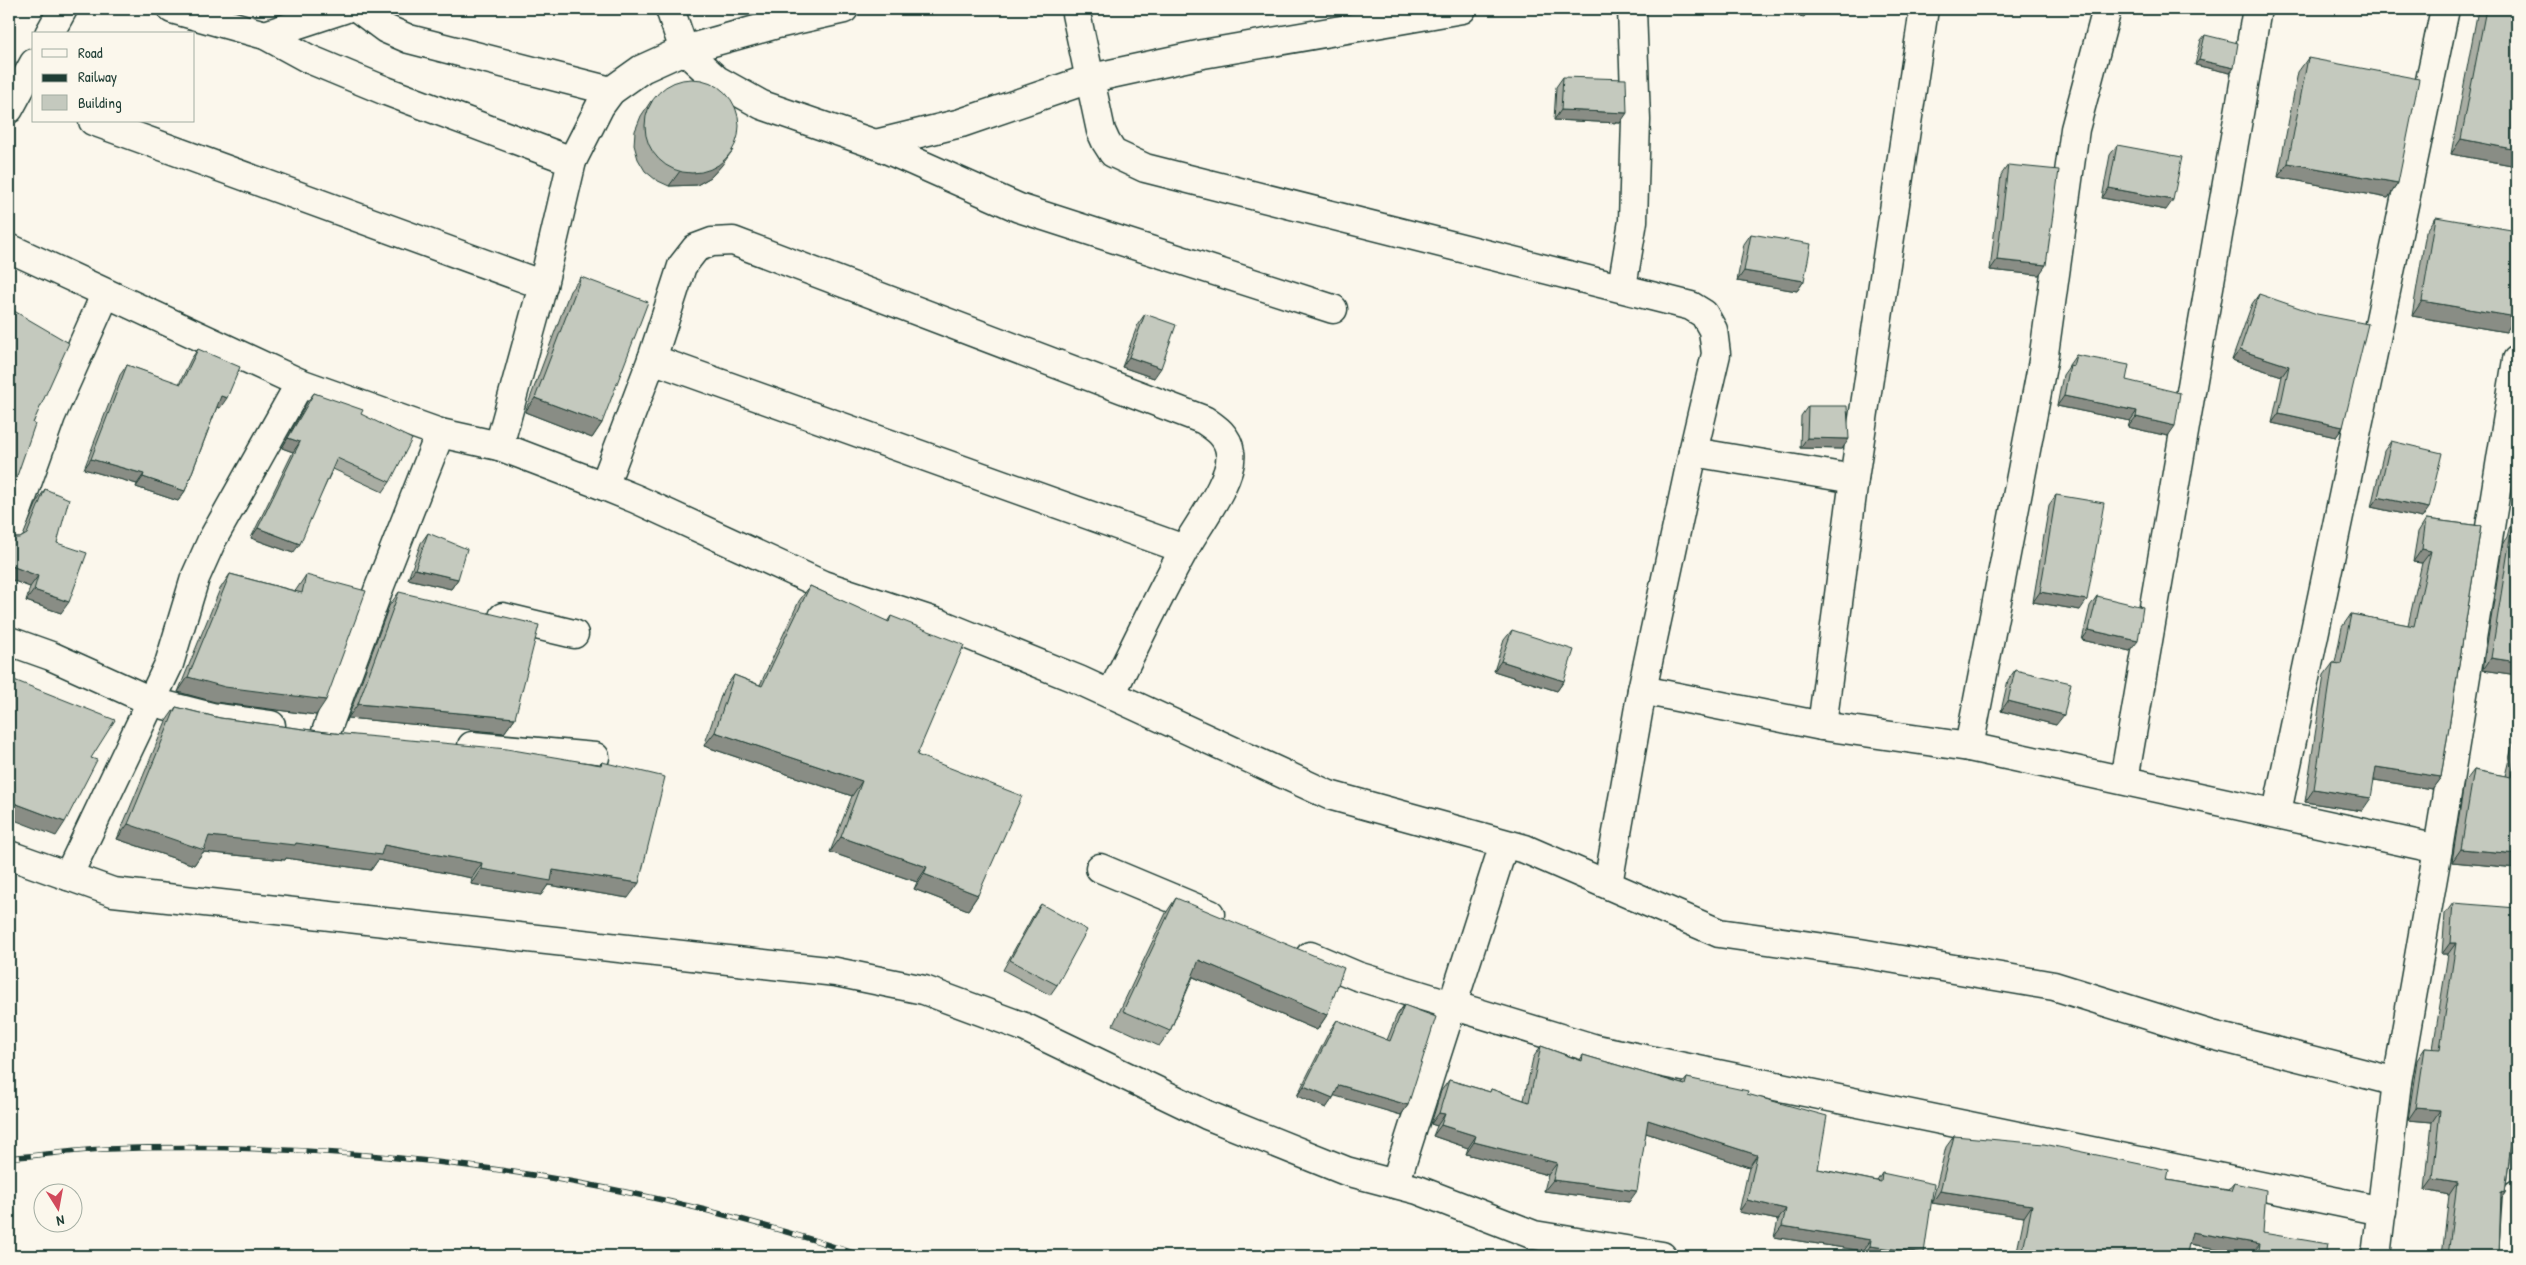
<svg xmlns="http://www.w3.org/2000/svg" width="2526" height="1265" viewBox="0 0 2526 1265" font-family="'Patrick Hand',sans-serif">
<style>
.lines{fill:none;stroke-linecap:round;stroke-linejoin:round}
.minor-casing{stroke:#1f3d34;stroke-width:31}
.minor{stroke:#fbf7ec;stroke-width:28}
.rail-casing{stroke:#1f3d34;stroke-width:5.5}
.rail{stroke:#fbf7ec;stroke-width:4;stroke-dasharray:11;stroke-linecap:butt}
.wall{fill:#a9ada3;stroke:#1f3d34}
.shaded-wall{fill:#898d85;stroke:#1f3d34}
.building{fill:#c4c9be;stroke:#1f3d34}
</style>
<rect width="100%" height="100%" fill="#fbf7ec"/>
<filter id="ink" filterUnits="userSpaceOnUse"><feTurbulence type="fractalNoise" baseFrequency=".02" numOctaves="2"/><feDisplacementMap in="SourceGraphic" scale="10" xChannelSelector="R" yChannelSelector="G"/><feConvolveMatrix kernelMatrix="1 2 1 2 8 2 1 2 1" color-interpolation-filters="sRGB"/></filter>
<g filter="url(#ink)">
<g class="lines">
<g class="minor-casing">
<g id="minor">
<path d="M 172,9 L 265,35 L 309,59 L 386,91 L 572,161"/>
<path d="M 359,9 L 386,29 L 409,39 L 611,91"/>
<path d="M 670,9 L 684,50 L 717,80 L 762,105 L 875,144 L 1019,208 L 1333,309"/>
<path d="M 1075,9 L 1101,131 L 1106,142 L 1113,153 L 1145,168 L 1691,306 L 1704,314 L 1713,330 L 1716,354 L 1693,452 L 1642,690 L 1608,884"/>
<path d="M 49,34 L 63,9"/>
<path d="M 265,35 L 344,9"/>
<path d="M 9,109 L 34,63"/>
<path d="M 93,121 L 543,285"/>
<path d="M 875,144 L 961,123 L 1092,78 L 1203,54 L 1462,9"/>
<path d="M 9,248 L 300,383 L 440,433 L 499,446 L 604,486 L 636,499 L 823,585 L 941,624 L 1079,680 L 1329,795 L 1525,849 L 1719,933 L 1860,953 L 2054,986 L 2212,1035 L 2397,1082 L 2376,1256"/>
<path d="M 1622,287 L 1633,221 L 1636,120 L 1632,9"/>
<path d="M 652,359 L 1184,549"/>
<path d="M 499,446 L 543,285 L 572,161 L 600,106 L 611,91 L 642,69 L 684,50 L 777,24 L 844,9"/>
<path d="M 1693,452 L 1854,479"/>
<path d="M 604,486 L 652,359 L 682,266 L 696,248 L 712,242 L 733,241 L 1204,420 C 1216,428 1228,436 1230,452 C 1235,478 1196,527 1184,550 C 1158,597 1135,646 1111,694"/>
<path d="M 9,534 L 51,416 L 105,295"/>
<path d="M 503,617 L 574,634"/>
<path d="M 9,641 L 51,656 L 153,702 L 212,717 L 271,725"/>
<path d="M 1642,690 L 1822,726 L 1969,747 L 2438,849"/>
<path d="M 1822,726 L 1854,479 L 1924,9"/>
<path d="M 326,732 L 379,588 L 440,433"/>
<path d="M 472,746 L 595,757"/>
<path d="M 1969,747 L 2043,361 L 2075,129 L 2107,9"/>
<path d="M 2124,780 L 2257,9"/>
<path d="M 2277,812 L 2445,9"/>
<path d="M 9,855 L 113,892 L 836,972 L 924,990 L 1024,1027 L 1207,1115 L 1346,1171 L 1418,1190 L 1534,1235 L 1662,1256"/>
<path d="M 1100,868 L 1210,914"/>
<path d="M 68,876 L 169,664 L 195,578 L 212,540 L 300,383"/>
<path d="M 1310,956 L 1357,976 L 1596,1049 L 2382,1211"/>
<path d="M 2397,1082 L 2438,849 L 2517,360"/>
<path d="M 1395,1184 L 1504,844"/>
<path d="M 2513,1256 L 2517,1195"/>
</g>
</g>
<use href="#minor" class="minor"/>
<g class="rail-casing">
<path id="rail" d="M 9,1158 C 42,1155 75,1150 108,1149 C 362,1140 623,1175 863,1256"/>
</g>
<use href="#rail" class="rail"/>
</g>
<g class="wall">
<path d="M 2481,9 L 2517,9 L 2517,166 L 2451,154 L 2477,15 Z"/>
<path d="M 2205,35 L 2230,73 L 2195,65 L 2201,40 Z"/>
<path d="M 2308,58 L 2398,183 L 2388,198 L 2278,177 L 2298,72 Z"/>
<path d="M 1563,77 L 1620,123 L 1554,120 L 1556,87 Z"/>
<path d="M 651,101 L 722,165 L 711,177 L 697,185 L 669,186 L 656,180 L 645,171 L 638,159 L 634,145 L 635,131 L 641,116 Z"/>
<path d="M 2117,145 L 2166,210 L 2102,198 L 2110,155 Z"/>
<path d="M 2008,165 L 2039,275 L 1990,270 L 2001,175 Z"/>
<path d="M 2436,217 L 2516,317 L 2506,332 L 2412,316 L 2426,232 Z"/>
<path d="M 1751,234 L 1804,281 L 1797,291 L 1737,281 L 1744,244 Z"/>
<path d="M 581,277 L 602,423 L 592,438 L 525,412 L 570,291 Z"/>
<path d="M 2259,294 L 2343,427 L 2336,437 L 2272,423 L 2282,376 L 2232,360 L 2252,304 Z"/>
<path d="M 1145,314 L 1154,378 L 1122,367 L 1138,324 Z"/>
<path d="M 198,349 L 220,408 L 217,407 L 185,491 L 178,501 L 136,487 L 137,484 L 84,469 L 120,375 L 127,365 L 179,384 L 191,359 Z"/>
<path d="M 2076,355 L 2126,380 L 2168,436 L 2128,427 L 2130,421 L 2057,406 L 2063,375 L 2068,368 L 2069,365 Z"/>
<path d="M 314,393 L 361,414 L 390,482 L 383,492 L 333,469 L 293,553 L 251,538 L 293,452 L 282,448 L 307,402 Z"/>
<path d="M 1808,406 L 1842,449 L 1800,448 L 1801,416 Z"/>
<path d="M 2391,441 L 2422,518 L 2371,507 L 2384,451 Z"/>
<path d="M 2517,463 L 2517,477 L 2515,477 Z"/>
<path d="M 45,489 L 57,543 L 61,613 L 26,601 L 30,587 L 9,579 L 9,535 L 12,538 L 20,538 L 23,536 L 38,500 Z"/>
<path d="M 2056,495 L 2080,610 L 2033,602 L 2049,505 Z"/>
<path d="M 2517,498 L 2517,675 L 2483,670 L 2503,543 L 2507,537 Z"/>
<path d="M 2426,519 L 2481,526 L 2441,777 L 2432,789 L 2374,780 L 2362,811 L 2305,802 L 2324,675 L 2333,663 L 2335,663 L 2342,627 L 2351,614 L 2408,625 L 2422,563 L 2413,562 L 2418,532 Z"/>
<path d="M 428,533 L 458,579 L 451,589 L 408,579 L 421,543 Z"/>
<path d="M 230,574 L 295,591 L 296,590 L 306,575 L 316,715 L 215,702 L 178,692 L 220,589 Z"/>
<path d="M 810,586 L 887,622 L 891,616 L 917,755 L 978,895 L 968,910 L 914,889 L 917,882 L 830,852 L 852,796 L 704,746 L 723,690 L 734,675 L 760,685 L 799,601 Z"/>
<path d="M 399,592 L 515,718 L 504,733 L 348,718 L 389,606 Z"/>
<path d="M 2097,596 L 2130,651 L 2082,640 L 2090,606 Z"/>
<path d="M 1512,630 L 1564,681 L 1557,691 L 1494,671 L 1504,640 Z"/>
<path d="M 2015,670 L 2056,725 L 2001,711 L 2008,680 Z"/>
<path d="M 176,707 L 220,718 L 334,733 L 600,764 L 602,762 L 628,898 L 548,885 L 541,895 L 471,884 L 472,878 L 378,860 L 371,870 L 286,858 L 285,860 L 203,852 L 194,865 L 117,839 L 166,721 Z"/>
<path d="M 2517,728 L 2517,868 L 2452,862 L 2464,783 L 2474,770 L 2505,776 L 2516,730 Z"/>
<path d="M 1176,898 L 1327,1015 L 1317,1030 L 1193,977 L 1170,1031 L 1159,1046 L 1113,1025 L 1166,913 Z"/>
<path d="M 2453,903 L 2513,1057 L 2517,1057 L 2517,1131 L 2513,1130 L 2505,1193 L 2501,1198 L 2499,1256 L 2442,1256 L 2449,1195 L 2425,1190 L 2432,1122 L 2408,1120 L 2417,1060 L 2425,1048 L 2433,1049 L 2448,954 L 2442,954 L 2445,914 Z"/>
<path d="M 1041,904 L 1057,985 L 1050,995 L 1003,970 L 1034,914 Z"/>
<path d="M 1404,1005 L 1408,1105 L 1401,1115 L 1335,1095 L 1326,1108 L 1297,1096 L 1330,1030 L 1337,1020 L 1387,1040 L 1397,1015 Z"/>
<path d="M 1541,1046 L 1580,1060 L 1583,1055 L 1682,1084 L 1687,1078 L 1747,1094 L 1818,1169 L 1877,1181 L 1882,1173 L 1924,1253 L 1922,1256 L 1862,1256 L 1863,1251 L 1774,1237 L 1778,1220 L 1739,1212 L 1749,1167 L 1646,1133 L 1629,1202 L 1544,1191 L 1548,1175 L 1466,1154 L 1468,1148 L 1433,1136 L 1437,1126 L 1431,1124 L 1441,1091 L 1449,1080 L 1490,1092 L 1491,1089 L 1524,1100 L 1533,1058 Z"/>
<path d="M 1954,1136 L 2167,1180 L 2228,1190 L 2234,1183 L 2263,1233 L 2326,1256 L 2251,1256 L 2251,1255 L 2189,1244 L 2186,1256 L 2016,1256 L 2024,1217 L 1932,1203 L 1946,1147 Z"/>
</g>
<g class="shaded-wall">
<path d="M 1766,9 L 1810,9 L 1804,17 Z"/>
<path d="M 2199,60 L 2234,68 L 2230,73 L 2195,65 Z"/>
<path d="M 1561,110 L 1627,113 L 1620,123 L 1554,120 Z"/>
<path d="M 2461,139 L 2517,150 L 2517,166 L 2451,154 Z"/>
<path d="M 733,150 L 722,165 L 711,177 L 697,185 L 669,186 L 680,171 Z"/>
<path d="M 2288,163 L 2398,183 L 2388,198 L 2278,177 Z"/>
<path d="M 2109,188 L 2173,200 L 2166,210 L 2102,198 Z"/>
<path d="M 1997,260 L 2046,265 L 2039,275 L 1990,270 Z"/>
<path d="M 1744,271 L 1804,281 L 1797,291 L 1737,281 Z"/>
<path d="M 2422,301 L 2516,317 L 2506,332 L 2412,316 Z"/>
<path d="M 2240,350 L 2289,366 L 2282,376 L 2232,360 Z"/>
<path d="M 1129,357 L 1161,368 L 1154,378 L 1122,367 Z"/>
<path d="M 221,396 L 227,398 L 220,408 L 214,406 Z"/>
<path d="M 2064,396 L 2137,411 L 2130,421 L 2057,406 Z"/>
<path d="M 535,398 L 602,423 L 592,438 L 525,412 Z"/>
<path d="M 2279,413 L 2343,427 L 2336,437 L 2272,423 Z"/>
<path d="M 2136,417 L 2175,426 L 2168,436 L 2128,427 Z"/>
<path d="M 288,438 L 300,442 L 293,452 L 282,448 Z"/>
<path d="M 1807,438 L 1849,439 L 1842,449 L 1800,448 Z"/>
<path d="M 91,459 L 144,474 L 137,484 L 84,469 Z"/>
<path d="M 143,477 L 185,491 L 178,501 L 136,487 Z"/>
<path d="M 2378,497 L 2429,508 L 2422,518 L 2371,507 Z"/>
<path d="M 258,528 L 300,544 L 293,553 L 251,538 Z"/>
<path d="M 2422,549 L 2431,551 L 2422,563 L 2413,562 Z"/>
<path d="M 9,565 L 38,576 L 30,587 L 9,579 Z"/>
<path d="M 415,569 L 458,579 L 451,589 L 408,579 Z"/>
<path d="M 34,590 L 69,602 L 61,613 L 26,601 Z"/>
<path d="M 2040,592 L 2087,600 L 2080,610 L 2033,602 Z"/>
<path d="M 2089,630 L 2138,641 L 2130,651 L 2082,640 Z"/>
<path d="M 2491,658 L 2517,662 L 2517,675 L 2483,670 Z"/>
<path d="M 1501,661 L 1564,681 L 1557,691 L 1494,671 Z"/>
<path d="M 188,677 L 326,700 L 316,715 L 215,702 L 178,692 Z"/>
<path d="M 2008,701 L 2064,715 L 2056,725 L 2001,711 Z"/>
<path d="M 358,704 L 515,718 L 504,733 L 348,718 Z"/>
<path d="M 715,732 L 862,781 L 852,796 L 704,746 Z"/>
<path d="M 2376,767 L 2441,777 L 2432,789 L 2368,779 Z"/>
<path d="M 2314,789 L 2371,798 L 2362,811 L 2305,802 Z"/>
<path d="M 9,801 L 65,822 L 56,836 L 9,818 Z"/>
<path d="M 128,824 L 209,836 L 296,843 L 384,845 L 482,863 L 472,878 L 378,860 L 371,870 L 286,858 L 285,860 L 203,852 L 194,865 L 117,839 Z"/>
<path d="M 841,837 L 927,867 L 917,882 L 830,852 Z"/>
<path d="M 2461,849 L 2517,854 L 2517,868 L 2452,862 Z"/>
<path d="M 481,869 L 553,870 L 639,883 L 628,898 L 548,885 L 541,895 L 471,884 Z"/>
<path d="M 924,874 L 978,895 L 968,910 L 914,889 Z"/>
<path d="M 2450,943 L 2456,943 L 2448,954 L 2442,954 Z"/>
<path d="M 1199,960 L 1327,1015 L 1317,1030 L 1189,975 Z"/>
<path d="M 1339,1085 L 1408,1105 L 1401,1115 L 1332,1095 Z"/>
<path d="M 1304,1086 L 1333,1098 L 1326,1108 L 1297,1096 Z"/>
<path d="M 2416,1108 L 2440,1110 L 2432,1122 L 2408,1120 Z"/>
<path d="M 1439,1113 L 1445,1114 L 1437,1126 L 1431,1124 Z"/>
<path d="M 2514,1118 L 2517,1118 L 2517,1131 L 2506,1130 Z"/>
<path d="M 1648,1120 L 1757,1155 L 1749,1167 L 1640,1131 Z"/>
<path d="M 1441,1125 L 1476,1136 L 1468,1148 L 1433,1136 Z"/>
<path d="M 1474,1142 L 1557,1163 L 1548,1175 L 1466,1154 Z"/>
<path d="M 2433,1179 L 2457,1183 L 2449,1195 L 2425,1190 Z"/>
<path d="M 1553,1180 L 1637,1191 L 1629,1202 L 1544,1191 Z"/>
<path d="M 1940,1191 L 2032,1205 L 2024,1217 L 1932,1203 Z"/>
<path d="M 2501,1192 L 2505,1193 L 2497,1204 Z"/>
<path d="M 1747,1200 L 1786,1209 L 1778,1220 L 1739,1212 Z"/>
<path d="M 1782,1226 L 1871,1240 L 1863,1251 L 1774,1237 Z"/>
<path d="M 2192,1232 L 2260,1244 L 2251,1255 L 2184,1243 Z"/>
<path d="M 1870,1246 L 1924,1253 L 1922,1256 L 1863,1256 Z"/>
</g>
<g class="building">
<path d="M 2486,9 L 2517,9 L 2517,150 L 2461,139 Z"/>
<path d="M 2205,35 L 2238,43 L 2234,68 L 2199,60 Z"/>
<path d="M 2308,58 L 2419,79 L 2398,183 L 2288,163 Z"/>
<path d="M 1563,77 L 1626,79 L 1627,113 L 1561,110 Z"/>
<circle cx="692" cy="126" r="47"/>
<path d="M 2117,145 L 2182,157 L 2173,200 L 2109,188 Z"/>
<path d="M 2008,165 L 2059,170 L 2046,265 L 1997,260 Z"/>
<path d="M 2436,217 L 2517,231 L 2517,312 L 2516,317 L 2422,301 Z"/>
<path d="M 1751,234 L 1811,244 L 1804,281 L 1744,271 Z"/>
<path d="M 581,277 L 648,302 L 602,423 L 535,398 Z"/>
<path d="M 2259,294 L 2317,314 L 2368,324 L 2343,427 L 2279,413 L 2289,366 L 2240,350 Z"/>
<path d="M 9,308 L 69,343 L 33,423 L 35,424 L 9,499 Z"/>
<path d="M 1145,314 L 1176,325 L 1161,368 L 1129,357 Z"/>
<path d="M 198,349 L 240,367 L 227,398 L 221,396 L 185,491 L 143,477 L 144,474 L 91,459 L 127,365 L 181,384 Z"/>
<path d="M 2076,355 L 2129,365 L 2126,380 L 2180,393 L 2175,426 L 2136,417 L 2137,411 L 2064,396 L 2070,365 L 2073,366 Z"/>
<path d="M 314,393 L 363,410 L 361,414 L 412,439 L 390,482 L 337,458 L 300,544 L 258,528 L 300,442 L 288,438 Z"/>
<path d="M 1808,406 L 1847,406 L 1849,439 L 1807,438 Z"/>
<path d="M 2391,441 L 2442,453 L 2429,508 L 2378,497 Z"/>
<path d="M 45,489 L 69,499 L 57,543 L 87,553 L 69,602 L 34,590 L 38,576 L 9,565 L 9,535 L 12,538 L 20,538 L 27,534 Z"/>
<path d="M 2056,495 L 2104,503 L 2087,600 L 2040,592 Z"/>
<path d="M 2517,518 L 2517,662 L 2491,658 L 2511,532 L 2514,532 Z"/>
<path d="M 2426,519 L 2481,526 L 2441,777 L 2376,767 L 2371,798 L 2314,789 L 2333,663 L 2341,664 L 2351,614 L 2414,626 L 2431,551 L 2422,549 Z"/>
<path d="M 428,533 L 467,549 L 458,579 L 415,569 Z"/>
<path d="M 230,574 L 302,593 L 306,575 L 366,591 L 326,700 L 225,687 L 188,677 Z"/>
<path d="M 810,586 L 889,622 L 891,616 L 964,645 L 917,755 L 1022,796 L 978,895 L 924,874 L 927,867 L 841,837 L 862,781 L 715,732 L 734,675 L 762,686 Z"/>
<path d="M 399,592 L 539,625 L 515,718 L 358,704 Z"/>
<path d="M 2097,596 L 2143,607 L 2138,641 L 2089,630 Z"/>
<path d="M 1512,630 L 1574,650 L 1564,681 L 1501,661 Z"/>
<path d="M 2015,670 L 2071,683 L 2064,715 L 2008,701 Z"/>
<path d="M 9,678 L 115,720 L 91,758 L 97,760 L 65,822 L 9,801 Z"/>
<path d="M 176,707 L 220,718 L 334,733 L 507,749 L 601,765 L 602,762 L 665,777 L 639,883 L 553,870 L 551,881 L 481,869 L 482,863 L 384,845 L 381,855 L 296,843 L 295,845 L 209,836 L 204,850 L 128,824 Z"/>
<path d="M 2517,749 L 2517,854 L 2461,849 L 2474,770 L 2511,777 Z"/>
<path d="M 1176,898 L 1344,968 L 1327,1015 L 1199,960 L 1170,1031 L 1123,1011 Z"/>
<path d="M 2453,903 L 2517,908 L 2517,1020 L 2513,1057 L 2517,1057 L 2517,1118 L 2514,1118 L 2505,1193 L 2501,1192 L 2499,1256 L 2448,1256 L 2457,1183 L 2433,1179 L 2440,1110 L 2416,1108 L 2425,1048 L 2440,1049 L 2456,943 L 2450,943 Z"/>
<path d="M 1041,904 L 1087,930 L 1057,985 L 1010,960 Z"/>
<path d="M 1404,1005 L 1436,1017 L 1408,1105 L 1339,1085 L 1333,1098 L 1304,1086 L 1337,1020 L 1390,1041 Z"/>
<path d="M 1541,1046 L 1582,1061 L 1583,1055 L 1685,1085 L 1687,1078 L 1748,1091 L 1747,1094 L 1827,1116 L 1818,1169 L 1881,1182 L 1882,1173 L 1934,1184 L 1924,1253 L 1870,1246 L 1871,1240 L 1782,1226 L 1786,1209 L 1747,1200 L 1757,1155 L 1648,1120 L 1637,1191 L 1553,1180 L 1557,1163 L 1474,1142 L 1476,1136 L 1441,1125 L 1445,1114 L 1439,1113 L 1449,1080 L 1490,1092 L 1491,1089 L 1529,1102 Z"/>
<path d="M 1954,1136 L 2044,1144 L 2169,1170 L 2167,1180 L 2231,1191 L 2234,1183 L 2266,1190 L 2263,1233 L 2328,1244 L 2326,1256 L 2258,1256 L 2260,1244 L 2192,1232 L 2186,1256 L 2022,1256 L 2032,1205 L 1940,1191 Z"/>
<path d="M 2415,1254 L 2430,1256 L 2415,1256 Z"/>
</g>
</g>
<rect width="2526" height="1265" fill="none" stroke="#fbf7ec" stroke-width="30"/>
<rect x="15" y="15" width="2496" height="1235" fill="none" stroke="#1f3d34" stroke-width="2" filter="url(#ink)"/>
<rect x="32" y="32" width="162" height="90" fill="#fbf7ec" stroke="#a3ada2"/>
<rect x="42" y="49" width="25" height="8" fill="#fbf7ec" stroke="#a3ada2"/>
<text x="78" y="58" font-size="15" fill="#1f3d34">Road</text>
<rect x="42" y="74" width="25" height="8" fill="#1f3d34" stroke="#a3ada2"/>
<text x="78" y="82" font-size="15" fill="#1f3d34">Railway</text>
<rect x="42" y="95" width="25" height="15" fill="#c4c9be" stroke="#a3ada2"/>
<text x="78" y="108" font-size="15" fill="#1f3d34">Building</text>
<g transform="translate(58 1208) rotate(169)"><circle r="24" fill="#fbf7ec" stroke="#a3ada2"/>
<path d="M0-4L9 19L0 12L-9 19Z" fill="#d1495b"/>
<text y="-8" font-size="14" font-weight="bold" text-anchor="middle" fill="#1f3d34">N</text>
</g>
</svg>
